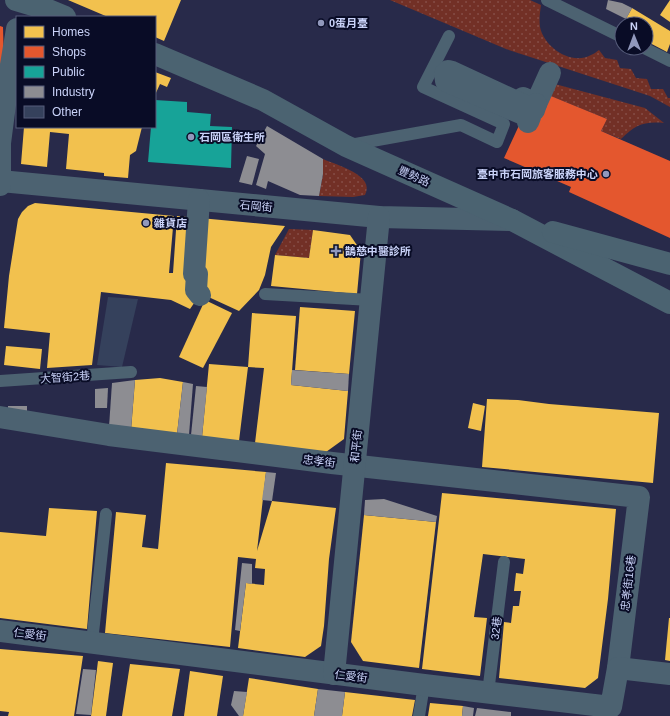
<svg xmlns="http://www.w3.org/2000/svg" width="670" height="716" viewBox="0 0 670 716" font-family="Arial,'Noto Sans TC',sans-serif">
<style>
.grass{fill:url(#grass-dots)}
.homes{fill:#f2c14e}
.shops{fill:#e4572e}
.public{fill:#17a398}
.industry{fill:#8d8d92}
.building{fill:#35415c}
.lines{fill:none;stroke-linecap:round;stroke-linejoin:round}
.lane{stroke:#4c6271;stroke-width:12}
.street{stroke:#4c6271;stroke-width:22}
.secondary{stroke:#4b6371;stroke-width:22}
.poi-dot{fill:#9198bc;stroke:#090c26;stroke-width:1.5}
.labels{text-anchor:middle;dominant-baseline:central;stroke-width:4;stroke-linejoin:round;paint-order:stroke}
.poi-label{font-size:11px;font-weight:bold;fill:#cad3f9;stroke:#090c26;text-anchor:start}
.street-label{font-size:11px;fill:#cad3f9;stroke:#090c26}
</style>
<defs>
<pattern id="grass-dots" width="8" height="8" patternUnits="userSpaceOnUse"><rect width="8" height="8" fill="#723026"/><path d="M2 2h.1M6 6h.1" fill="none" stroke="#854d46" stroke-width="1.8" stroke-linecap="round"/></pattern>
</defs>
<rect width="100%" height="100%" fill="#282a4a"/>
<g class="grass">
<path d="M 390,0 L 530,0 L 541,5 C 540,12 539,19 540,27 C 544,47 571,66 591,55 C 594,54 596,52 599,50 L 605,58 L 617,60 L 620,68 L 631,69 L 636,78 L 647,79 L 651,89 L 663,89 L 668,98 L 670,98 L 670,107 L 650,96 L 506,49 Z"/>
<path d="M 551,83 L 645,108 L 664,123 C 644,121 635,125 621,139 L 601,131 L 607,119 L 546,94 Z"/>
<path d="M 323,159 C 336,165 376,175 365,195 L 353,197 L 319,196 L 323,174 Z"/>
<path d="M 289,229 L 313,230 L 309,258 L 275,255 Z"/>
</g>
<g class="homes">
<path d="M 68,0 L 181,0 L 164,41 L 155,37 L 155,17 L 108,17 Z"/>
<path d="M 670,0 L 670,22 L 660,15 Z"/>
<path d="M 632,8 L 670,31 L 670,44 L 667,52 L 646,41 L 646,24 L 623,24 Z"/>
<path d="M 155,72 L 171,78 L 167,87 L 160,84 L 155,95 Z"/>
<path d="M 24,127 L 142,127 L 136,151 L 130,155 L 128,178 L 104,176 L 104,173 L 66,169 L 69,134 L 50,132 L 47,167 L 21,164 Z"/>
<path d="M 35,203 L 174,216 L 169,273 L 173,273 L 177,216 L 196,218 L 199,296 L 190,309 L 171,300 L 101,292 L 92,365 L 47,368 L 50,333 L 4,328 L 9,276 L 18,219 L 22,212 L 28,206 Z"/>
<path d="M 200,218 L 285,226 L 271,247 L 265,275 L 259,290 L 239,311 L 202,294 Z"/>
<path d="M 313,230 L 350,235 L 361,251 L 357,294 L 271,286 L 275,255 L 309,258 Z"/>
<path d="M 205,300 L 232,313 L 203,368 L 179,357 Z"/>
<path d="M 300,307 L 355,311 L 349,374 L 295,370 Z"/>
<path d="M 252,313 L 296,316 L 291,385 L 348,391 L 344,439 L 326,452 L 255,443 L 264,368 L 248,367 L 239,441 L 202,437 L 209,364 L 248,367 Z"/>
<path d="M 6,346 L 42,349 L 40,369 L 4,365 Z"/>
<path d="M 160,378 L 183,382 L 177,434 L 131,430 L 135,380 Z"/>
<path d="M 487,399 L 518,400 L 549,404 L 659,413 L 653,483 L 482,467 Z"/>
<path d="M 473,403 L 485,406 L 481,431 L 468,428 Z"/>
<path d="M 166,463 L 266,472 L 257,551 L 272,501 L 336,508 L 329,559 L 324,626 L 321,646 L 305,657 L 238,648 L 246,583 L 264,585 L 265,569 L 255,568 L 256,559 L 238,557 L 230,647 L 105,633 L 116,512 L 146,515 L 142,547 L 158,549 Z"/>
<path d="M 442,493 L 616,509 L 608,599 L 598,678 L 585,688 L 499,678 L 504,622 L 511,623 L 513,606 L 519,606 L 521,591 L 514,591 L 516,573 L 523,574 L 525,559 L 483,554 L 474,617 L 487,618 L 480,676 L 422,669 Z"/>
<path d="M 49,508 L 97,511 L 87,629 L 0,618 L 0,532 L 46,536 Z"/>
<path d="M 364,515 L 436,522 L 419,668 L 363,661 L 351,642 Z"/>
<path d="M 669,618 L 670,618 L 670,661 L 665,660 Z"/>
<path d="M 0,649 L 83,656 L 74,716 L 8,716 L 9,712 L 0,711 Z"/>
<path d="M 98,661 L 113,663 L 106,716 L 91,716 Z"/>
<path d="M 130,664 L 180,669 L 172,716 L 122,716 Z"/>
<path d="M 190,671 L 223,676 L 217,716 L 184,716 Z"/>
<path d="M 249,678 L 318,689 L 314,716 L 243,716 Z"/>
<path d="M 345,692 L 415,700 L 412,716 L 342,716 Z"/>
<path d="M 430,703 L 463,706 L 462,716 L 428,716 Z"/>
</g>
<g class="shops">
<path d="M 0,26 L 3,27 L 4,66 L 0,65 Z"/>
<path d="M 546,94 L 607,119 L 601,131 L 670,161 L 670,238 L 569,192 L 571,187 L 504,158 L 522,119 Z"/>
</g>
<path class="public" d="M 155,100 L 187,102 L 187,112 L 211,114 L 210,126 L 232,127 L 231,168 L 148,162 L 151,127 L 155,127 Z"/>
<g class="industry">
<path d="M 608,0 L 622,3 L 632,8 L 626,19 L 606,9 Z"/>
<path d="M 267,126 L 323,159 L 323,174 L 319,196 L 300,195 L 268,181 L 266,189 L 256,185 L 265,154 L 256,146 Z"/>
<path d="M 247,156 L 259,159 L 252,185 L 239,182 Z"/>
<path d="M 292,370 L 349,374 L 348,391 L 291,385 Z"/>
<path d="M 135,380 L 131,430 L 109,427 L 112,383 Z"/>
<path d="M 183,382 L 193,384 L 189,435 L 177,434 Z"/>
<path d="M 196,386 L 207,387 L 202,437 L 191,435 Z"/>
<path d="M 108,388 L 107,408 L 95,408 L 95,389 Z"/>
<path d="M 8,406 L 27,406 L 27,416 L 8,415 Z"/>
<path d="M 266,472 L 276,473 L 272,501 L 262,500 Z"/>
<path d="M 384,499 L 437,516 L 436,522 L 364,515 L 365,500 Z"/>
<path d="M 242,563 L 252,564 L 252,584 L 246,583 L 240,631 L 235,630 Z"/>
<path d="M 83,669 L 96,670 L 91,715 L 76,714 Z"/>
<path d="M 318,689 L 345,692 L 342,716 L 314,716 Z"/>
<path d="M 234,691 L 247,692 L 243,716 L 239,716 L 231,705 Z"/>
<path d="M 463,706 L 474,708 L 473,716 L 462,716 Z"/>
<path d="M 477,708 L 511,712 L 511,716 L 475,716 Z"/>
</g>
<path class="building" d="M 108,297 L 138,299 L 122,367 L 97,365 Z"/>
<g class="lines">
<g class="lane">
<path d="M 547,0 L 622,37"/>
<path d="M 644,48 L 670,61"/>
<path d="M 350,145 L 461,125 L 497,142 L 504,124 L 423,87 L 449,36"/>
<path d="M 265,294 L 371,300"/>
<path d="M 0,381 L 131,372"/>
<path d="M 92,642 L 106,514"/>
<path d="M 488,693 L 504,562"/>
<path d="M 419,716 L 424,685"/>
</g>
<g class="street">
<path d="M 523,98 L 536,104 L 550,73"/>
<path d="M 528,122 L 530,117 L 446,81 L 445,74 L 448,71 L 452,72 L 534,110 L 536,104"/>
<path d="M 0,181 L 379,217 L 512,220"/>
<path d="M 0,185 L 0,143 L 7,89 L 17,29"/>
<path d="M 199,200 L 194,274 L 197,274 L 196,290 L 200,295"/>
<path d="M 0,417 L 109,435 L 332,463 L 639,497 L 618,668"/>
<path d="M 0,631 L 424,685 L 611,707 L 618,668 L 670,674"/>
<path d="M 334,674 L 379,217"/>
</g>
<g class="secondary">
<path d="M 16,0 L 46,9 L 65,17"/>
<path d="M 155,54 L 263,100 L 346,146 L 512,220 L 670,303"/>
<path d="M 553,232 L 670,264"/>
</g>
</g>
<g class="poi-dot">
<circle cx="321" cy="23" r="4"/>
<circle cx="191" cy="137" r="4"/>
<circle cx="606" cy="174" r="4"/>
<circle cx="146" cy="223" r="4"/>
<path d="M334 245h4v4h4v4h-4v4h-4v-4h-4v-4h4z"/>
</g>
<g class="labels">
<g class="poi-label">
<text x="329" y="23">0蛋月臺</text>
<text x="199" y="137">石岡區衛生所</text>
<text x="598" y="174" text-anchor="end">臺中市石岡旅客服務中心</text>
<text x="154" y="223">雜貨店</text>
<text x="345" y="251">鵲慈中醫診所</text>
</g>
<g class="street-label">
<text transform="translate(414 176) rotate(24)">豐勢路</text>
<text transform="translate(256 206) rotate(5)">石岡街</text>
<text transform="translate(65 377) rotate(-4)">大智街2巷</text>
<text transform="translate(356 446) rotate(-84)">和平街</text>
<text transform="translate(319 461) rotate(7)">忠孝街</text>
<text transform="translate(628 583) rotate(-83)">忠孝街16巷</text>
<text transform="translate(496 628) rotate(-83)">32巷</text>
<text transform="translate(30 634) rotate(7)">仁愛街</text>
<text transform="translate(351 676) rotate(7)">仁愛街</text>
</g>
</g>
<rect x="16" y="16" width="140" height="112" fill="#090c26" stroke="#565c7a"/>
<rect x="24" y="26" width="20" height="12" fill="#f2c14e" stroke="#565c7a"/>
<text x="52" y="36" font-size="12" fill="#cad3f9">Homes</text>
<rect x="24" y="46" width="20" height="12" fill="#e4572e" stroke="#565c7a"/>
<text x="52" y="56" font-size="12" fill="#cad3f9">Shops</text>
<rect x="24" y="66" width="20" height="12" fill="#17a398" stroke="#565c7a"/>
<text x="52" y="76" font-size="12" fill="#cad3f9">Public</text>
<rect x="24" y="86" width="20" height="12" fill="#8d8d92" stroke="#565c7a"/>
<text x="52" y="96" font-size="12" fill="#cad3f9">Industry</text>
<rect x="24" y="106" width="20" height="12" fill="#35415c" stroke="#565c7a"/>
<text x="52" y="116" font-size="12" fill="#cad3f9">Other</text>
<g transform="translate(634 36) rotate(359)"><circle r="19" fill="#090c26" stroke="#565c7a"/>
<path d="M0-3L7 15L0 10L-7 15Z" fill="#9198bc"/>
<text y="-6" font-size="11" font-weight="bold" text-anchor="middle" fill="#cad3f9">N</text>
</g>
</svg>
